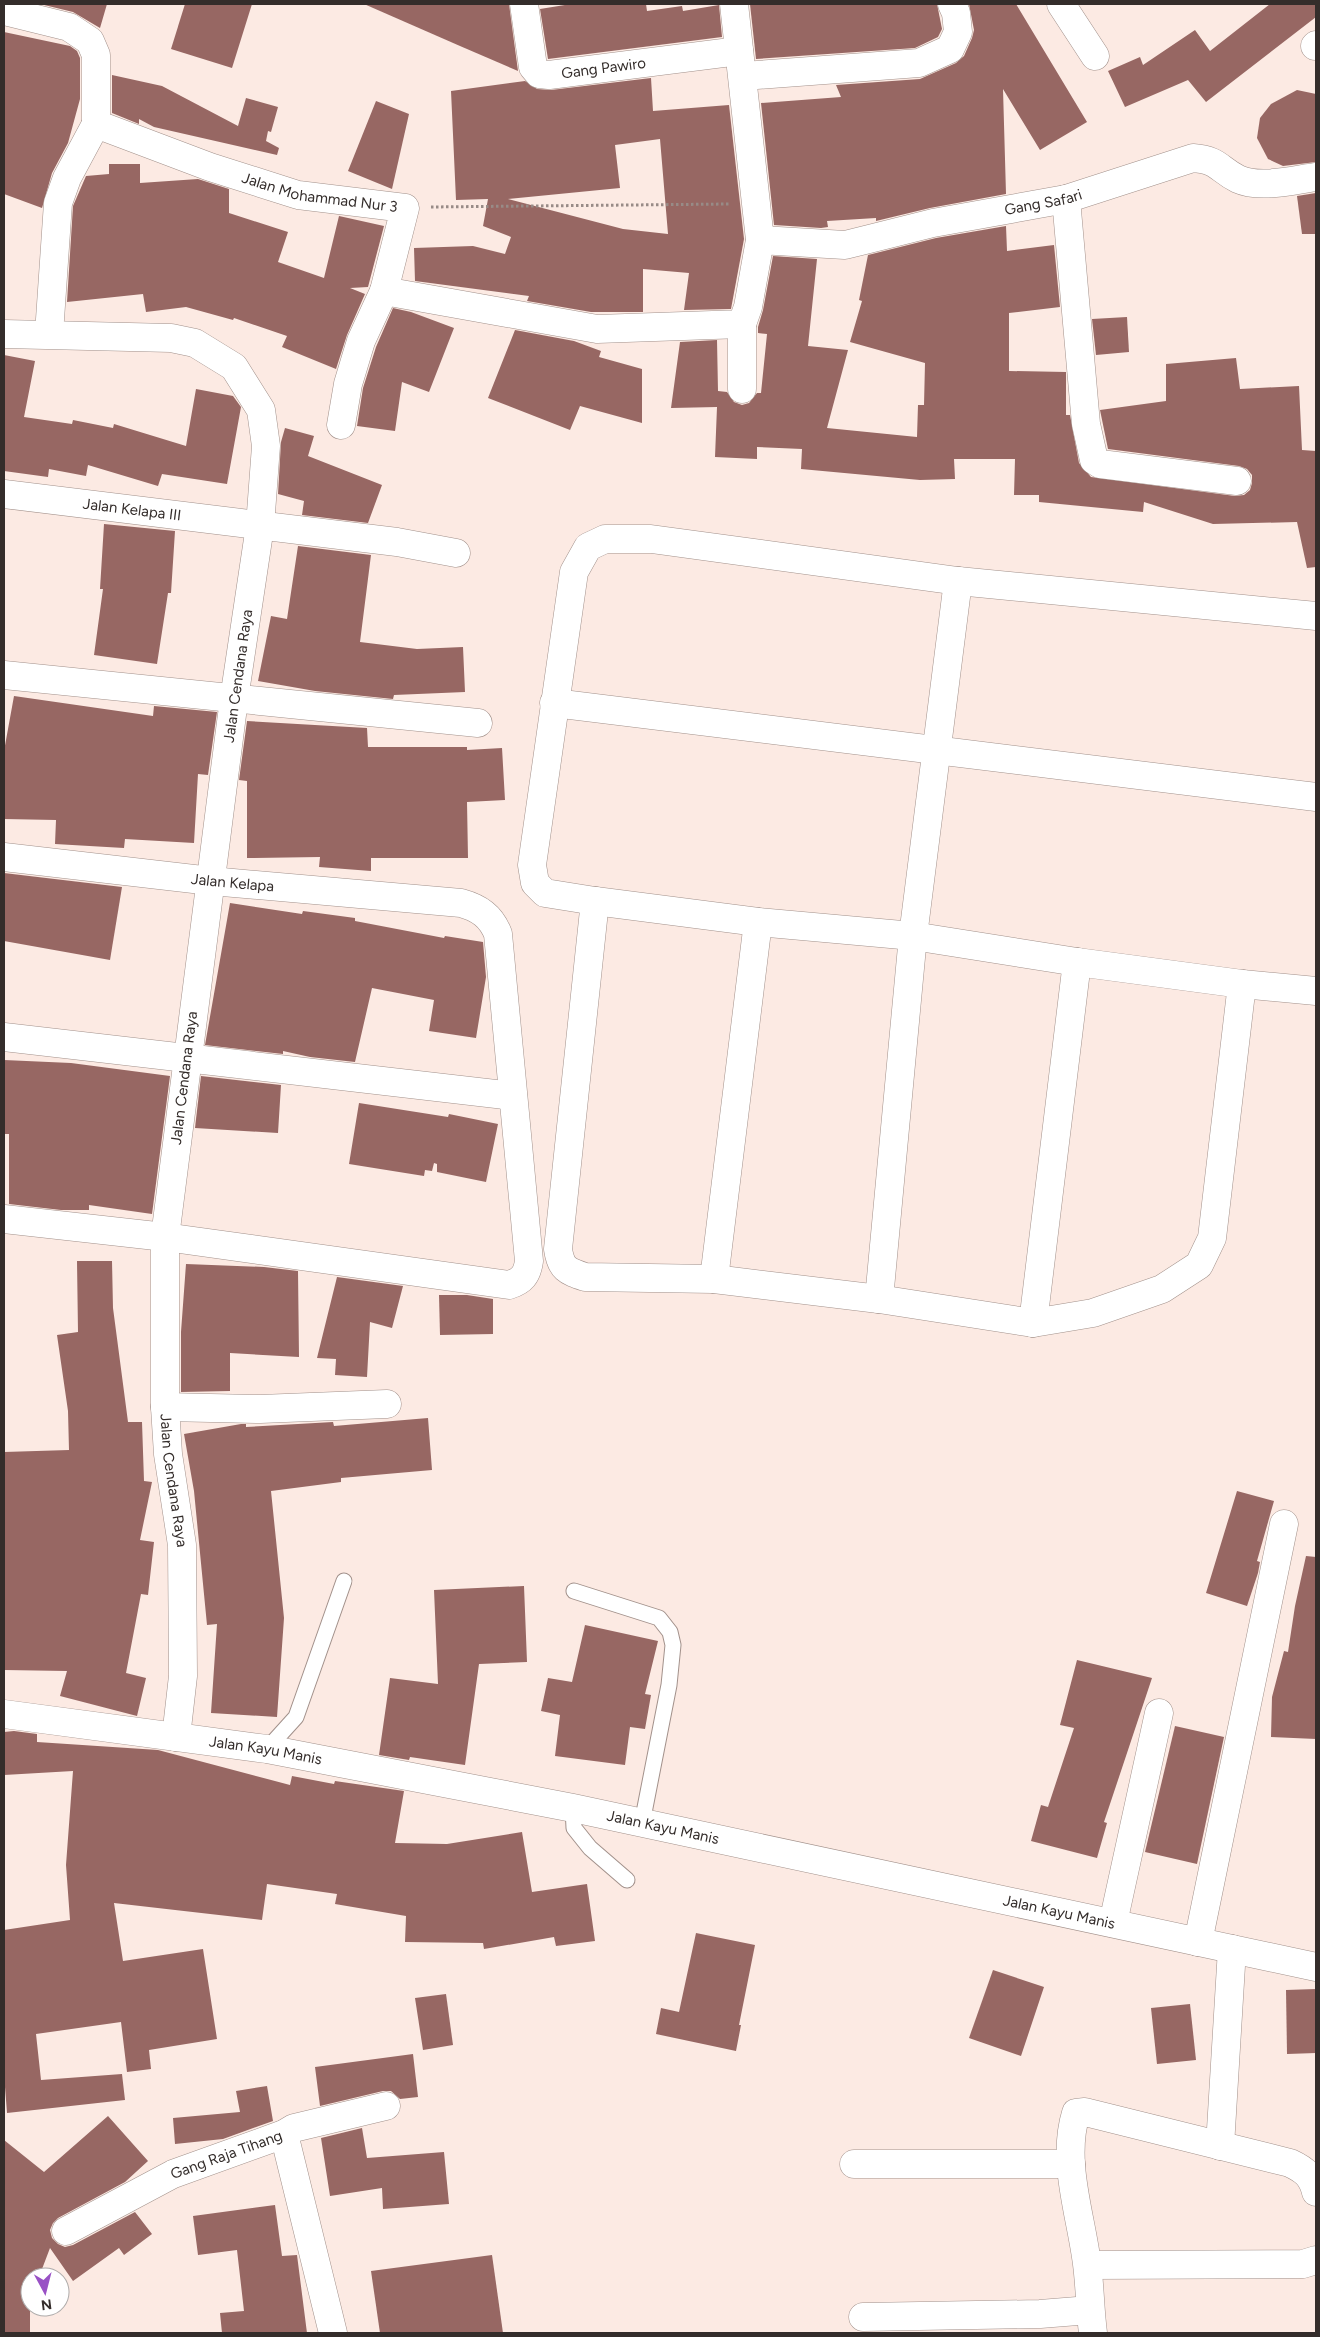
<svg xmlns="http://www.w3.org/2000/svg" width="1320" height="2337" viewBox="0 0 1320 2337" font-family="Figtree,sans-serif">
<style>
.building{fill:#976763;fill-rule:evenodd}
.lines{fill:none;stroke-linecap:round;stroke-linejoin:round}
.service-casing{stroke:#a2918b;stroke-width:17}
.minor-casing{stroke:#a2918b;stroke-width:29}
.tertiary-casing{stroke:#a2918b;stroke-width:29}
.path{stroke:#988b87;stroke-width:3;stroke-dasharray:2.5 2.5;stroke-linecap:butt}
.service{stroke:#fff;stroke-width:15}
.minor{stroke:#fff;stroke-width:28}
.tertiary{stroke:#fff;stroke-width:28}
.labels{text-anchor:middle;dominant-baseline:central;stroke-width:5;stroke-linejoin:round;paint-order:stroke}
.street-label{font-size:15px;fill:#342d2b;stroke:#fff}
</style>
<rect width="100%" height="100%" fill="#fceae3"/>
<g class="building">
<path d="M 40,4 L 107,4 L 100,28 L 73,12 Z"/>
<path d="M 185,4 L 252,4 L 232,68 L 171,49 Z"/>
<path d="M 364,4 L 509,4 L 518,71 L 460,46 Z"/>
<path d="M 571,4 L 646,4 L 647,11 L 682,6 L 683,11 L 719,5 L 722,37 L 548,59 L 540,9 Z"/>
<path d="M 750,4 L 937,4 L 942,29 L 938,37 L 915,48 L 756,59 Z"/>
<path d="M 969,4 L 1016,4 L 1087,122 L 1040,150 L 1003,89 L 1006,194 L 930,208 L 876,221 L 876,218 L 827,221 L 828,227 L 821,228 L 774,225 L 761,103 L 841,97 L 836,85 L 920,79 L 956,63 L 964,56 L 972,38 L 974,30 Z"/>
<path d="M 1270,4 L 1316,4 L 1316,17 L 1206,102 L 1188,80 L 1125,107 L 1108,71 L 1140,57 L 1143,65 L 1195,30 L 1210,51 Z"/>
<path d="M 4,32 L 70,46 L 77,51 L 80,58 L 80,99 L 68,143 L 52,173 L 42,208 L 4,194 Z"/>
<path d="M 112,75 L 162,86 L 238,126 L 246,98 L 278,107 L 271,132 L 268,131 L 266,141 L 279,148 L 277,155 L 154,127 L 139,119 L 139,124 L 112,113 Z"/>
<path d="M 651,78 L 653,111 L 729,105 L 744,239 L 731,309 L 684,310 L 689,273 L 643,269 L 643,312 L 591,312 L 527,301 L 529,296 L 415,281 L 414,248 L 473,246 L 505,254 L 511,237 L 483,226 L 488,199 L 456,200 L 451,91 L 525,81 L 537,89 L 551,90 ZM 660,139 L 668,234 L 623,229 L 508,199 L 620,188 L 615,145 Z"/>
<path d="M 1297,90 L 1316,94 L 1316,162 L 1283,166 L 1268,159 L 1257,138 L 1260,118 L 1271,104 Z"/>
<path d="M 376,101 L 409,114 L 392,189 L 348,171 Z"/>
<path d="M 109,164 L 140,164 L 140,183 L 198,179 L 229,189 L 229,213 L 288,232 L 278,262 L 324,278 L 339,216 L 384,226 L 368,287 L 350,288 L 365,294 L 347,335 L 336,369 L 282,347 L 287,336 L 234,318 L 233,320 L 186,307 L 146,312 L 143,294 L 67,302 L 73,206 L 86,176 L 109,174 Z"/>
<path d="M 1316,193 L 1316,234 L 1302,234 L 1297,196 Z"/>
<path d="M 1006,226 L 1007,251 L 1054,245 L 1060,307 L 1009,313 L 1009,371 L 1066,372 L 1066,415 L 1070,415 L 1079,463 L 1091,477 L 1235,496 L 1244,495 L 1250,490 L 1252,483 L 1252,475 L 1247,469 L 1239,466 L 1108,449 L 1100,410 L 1166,401 L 1166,364 L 1236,358 L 1240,389 L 1299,386 L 1302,450 L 1316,451 L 1316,567 L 1307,568 L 1297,522 L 1213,524 L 1144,502 L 1143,512 L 1039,502 L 1039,495 L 1014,495 L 1015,459 L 954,459 L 955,479 L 920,480 L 801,469 L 802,449 L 757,447 L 757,459 L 715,457 L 717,407 L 671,408 L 680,342 L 717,340 L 718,391 L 727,392 L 734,402 L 742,405 L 749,403 L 757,393 L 761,393 L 767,334 L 758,333 L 758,327 L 763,310 L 773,256 L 817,259 L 808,346 L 848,350 L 827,428 L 917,437 L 918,405 L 924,405 L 925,363 L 850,342 L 862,301 L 859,300 L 868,255 L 936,238 Z"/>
<path d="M 393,308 L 411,312 L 454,328 L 429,392 L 402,382 L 395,431 L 357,426 L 363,388 L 376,347 Z"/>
<path d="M 1127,317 L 1129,352 L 1096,355 L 1092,319 Z"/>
<path d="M 515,330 L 574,341 L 601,351 L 599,357 L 642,369 L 642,423 L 580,406 L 570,430 L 488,398 Z"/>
<path d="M 4,355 L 35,361 L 24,417 L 72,424 L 73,420 L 113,428 L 114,424 L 186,446 L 196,389 L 233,396 L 241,407 L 227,484 L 162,474 L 158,486 L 88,465 L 86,476 L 49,469 L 48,477 L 4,471 Z"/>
<path d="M 285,428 L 314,436 L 308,456 L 382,485 L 368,523 L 302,515 L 304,501 L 278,494 L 281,442 Z"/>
<path d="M 104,524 L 175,531 L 171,593 L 168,593 L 157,664 L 94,655 L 103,589 L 100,589 Z"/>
<path d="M 298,546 L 371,555 L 360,642 L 417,649 L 463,647 L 465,692 L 394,695 L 393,699 L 315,691 L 258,681 L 271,616 L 287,619 Z"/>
<path d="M 14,696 L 153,716 L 154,706 L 217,712 L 208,775 L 198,774 L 194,843 L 125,839 L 124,848 L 55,844 L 56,820 L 4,819 L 4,751 Z"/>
<path d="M 247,721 L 367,728 L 368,747 L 467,747 L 467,750 L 502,748 L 505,800 L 467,802 L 468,858 L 371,858 L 371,871 L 319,867 L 320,857 L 247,858 L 247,781 L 239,780 Z"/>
<path d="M 4,873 L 122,887 L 110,960 L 4,941 Z"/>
<path d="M 230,903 L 302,914 L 303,911 L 355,918 L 355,921 L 444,938 L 445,936 L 483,942 L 486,977 L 476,1038 L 429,1031 L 434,1000 L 372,988 L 355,1062 L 310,1057 L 283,1051 L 283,1054 L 205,1045 Z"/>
<path d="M 4,1060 L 71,1063 L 170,1076 L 152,1214 L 89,1205 L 89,1210 L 61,1210 L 9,1204 L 9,1134 L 4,1134 Z"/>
<path d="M 201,1076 L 281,1085 L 278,1133 L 195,1128 Z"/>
<path d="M 359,1103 L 448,1117 L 449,1114 L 498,1124 L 486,1182 L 437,1172 L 437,1164 L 434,1163 L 432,1171 L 425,1170 L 424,1176 L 349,1164 Z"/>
<path d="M 77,1261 L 112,1261 L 113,1308 L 128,1422 L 142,1422 L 144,1481 L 152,1482 L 140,1540 L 154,1542 L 148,1595 L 141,1594 L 126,1673 L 146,1678 L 137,1716 L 60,1696 L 67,1671 L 4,1670 L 4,1452 L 69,1450 L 68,1411 L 57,1335 L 78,1332 Z"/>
<path d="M 186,1264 L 264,1267 L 298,1271 L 299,1357 L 230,1353 L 230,1391 L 181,1392 L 181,1332 Z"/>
<path d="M 337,1277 L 403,1286 L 392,1328 L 370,1322 L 367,1377 L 335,1375 L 336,1359 L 317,1358 Z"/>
<path d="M 439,1295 L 467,1295 L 493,1299 L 493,1334 L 440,1335 Z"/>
<path d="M 428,1418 L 432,1470 L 341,1478 L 341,1482 L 271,1491 L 284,1618 L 277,1717 L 211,1713 L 217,1624 L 207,1625 L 194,1491 L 184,1434 L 241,1424 L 246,1424 L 246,1427 L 333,1422 L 334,1426 Z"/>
<path d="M 1237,1491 L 1274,1501 L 1257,1561 L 1260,1562 L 1258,1573 L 1247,1606 L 1206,1593 Z"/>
<path d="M 1306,1556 L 1316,1557 L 1316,1739 L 1271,1737 L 1272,1697 L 1284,1651 L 1288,1652 L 1295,1606 Z"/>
<path d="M 524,1586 L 527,1662 L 479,1664 L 465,1765 L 410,1757 L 409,1760 L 379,1755 L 390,1678 L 438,1684 L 434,1590 Z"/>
<path d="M 585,1625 L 658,1641 L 645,1694 L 651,1695 L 645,1729 L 630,1727 L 625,1765 L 555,1756 L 560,1715 L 541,1711 L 548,1678 L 572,1682 Z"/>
<path d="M 1077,1660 L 1152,1678 L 1104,1822 L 1107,1823 L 1097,1858 L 1031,1841 L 1041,1805 L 1048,1807 L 1074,1728 L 1060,1725 Z"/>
<path d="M 1175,1726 L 1224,1737 L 1197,1864 L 1145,1852 Z"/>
<path d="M 14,1731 L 37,1734 L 37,1742 L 158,1750 L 290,1785 L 292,1776 L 334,1784 L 335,1781 L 404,1791 L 395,1843 L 447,1844 L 522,1832 L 532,1892 L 587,1884 L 595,1941 L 556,1946 L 554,1937 L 484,1949 L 483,1943 L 405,1942 L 406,1916 L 335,1904 L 337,1894 L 267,1884 L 262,1920 L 114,1903 L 123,1961 L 203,1949 L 217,2039 L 149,2050 L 151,2069 L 127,2072 L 121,2022 L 36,2034 L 41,2080 L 122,2074 L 125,2100 L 7,2113 L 4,2074 L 4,1930 L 70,1920 L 66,1865 L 73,1771 L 4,1775 L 4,1732 Z"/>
<path d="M 696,1933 L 755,1945 L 739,2025 L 741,2025 L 736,2051 L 656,2034 L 661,2008 L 679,2012 Z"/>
<path d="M 993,1970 L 1044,1987 L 1021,2056 L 969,2038 Z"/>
<path d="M 1316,1989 L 1316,2053 L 1287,2054 L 1286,1990 Z"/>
<path d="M 446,1994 L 453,2045 L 423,2050 L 415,1998 Z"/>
<path d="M 1190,2004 L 1196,2060 L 1157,2064 L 1151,2008 Z"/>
<path d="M 413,2054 L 418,2097 L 400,2099 L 391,2091 L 383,2091 L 320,2106 L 315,2067 Z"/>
<path d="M 267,2086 L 273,2121 L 223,2139 L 175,2144 L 173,2118 L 240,2112 L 236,2091 Z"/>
<path d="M 108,2116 L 148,2161 L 125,2182 L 58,2218 L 53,2223 L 50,2230 L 52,2238 L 58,2244 L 65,2247 L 73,2245 L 135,2212 L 152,2234 L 124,2255 L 119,2248 L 73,2281 L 50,2248 L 39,2277 L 30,2277 L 30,2333 L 4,2333 L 4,2140 L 44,2172 Z"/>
<path d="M 362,2128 L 367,2158 L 444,2152 L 449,2204 L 383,2209 L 382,2188 L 330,2196 L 321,2138 Z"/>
<path d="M 275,2205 L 282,2256 L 297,2255 L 307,2333 L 222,2333 L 220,2313 L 244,2311 L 237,2250 L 198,2255 L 193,2216 Z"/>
<path d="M 492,2255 L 503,2333 L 380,2333 L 371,2271 Z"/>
</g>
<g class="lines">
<g class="service-casing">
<g id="service">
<path d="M 574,1591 L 659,1618 L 670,1632 L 673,1645 L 669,1685 L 642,1823"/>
<path d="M 267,1749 L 296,1717 L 344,1581"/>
<path d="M 573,1808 L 574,1828 L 590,1848 L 627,1880"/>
</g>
</g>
<g class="minor-casing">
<g id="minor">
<path id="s1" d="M 524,4 L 533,67 L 539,74 L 549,75 L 739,51"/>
<path d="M 1061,4 L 1095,56"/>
<path d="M 4,11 L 69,27 L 90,41 L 96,55 L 96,124"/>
<path d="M 1315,46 L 1316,45"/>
<path d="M 743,76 L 919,63 L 950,49 L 958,32 L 956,13 L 952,4"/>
<path id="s2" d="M 96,124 L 210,167 L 298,195 L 405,208 L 384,291 L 361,341 L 348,384 L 341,425"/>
<path d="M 1066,199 L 1086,424 L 1094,460 L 1100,464 L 1237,481"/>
<path id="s3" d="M 760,240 L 845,245 L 933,223 L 1066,199 L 1193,158 C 1219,160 1218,169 1238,179 C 1260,189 1293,180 1316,177"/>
<path d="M 384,291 L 597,329 L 742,324 L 748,307 L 760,240 L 734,4"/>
<path id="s4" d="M 4,334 L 171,338 L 195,343 L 234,367 L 261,410 L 266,446 L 260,526 L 234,699 L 165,1237 L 165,1407 L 168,1454 L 182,1545 L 183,1676 L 176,1737"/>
<path d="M 49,334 L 58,203 L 67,178 L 96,124"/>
<path d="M 742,389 L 742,324"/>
<path id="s5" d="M 4,494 L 397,542 L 456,553"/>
<path d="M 1316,616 L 958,581 L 651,539 L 605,539 L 588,547 L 574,572 L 532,865 L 535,883 L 545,893 L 595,901 L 758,922 L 913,936 L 1077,962 L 1242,984 L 1316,991"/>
<path d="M 4,675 L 478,723"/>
<path d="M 554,703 L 1316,797"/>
<path id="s6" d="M 4,857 L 211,881 L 461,903 C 479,908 491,916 498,934 L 529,1261 C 527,1275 522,1281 509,1285 L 165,1237 L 4,1219"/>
<path d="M 595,901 L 558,1249 C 561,1269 567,1271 585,1277 L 714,1279 L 879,1299 L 1033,1323 L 1093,1313 L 1162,1289 L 1199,1265 L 1212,1238 L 1242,984"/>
<path d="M 4,1037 L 513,1096"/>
<path d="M 714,1279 L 758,922"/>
<path d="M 879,1299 L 913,936 L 958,581"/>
<path d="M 1033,1323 L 1077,962"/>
<path d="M 165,1407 L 260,1409 L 387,1404"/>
<path d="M 1113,1923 L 1159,1713"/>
<path d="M 1198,1942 L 1284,1524"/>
<path d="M 284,2134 L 333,2333"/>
<path d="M 1220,2146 L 1232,1949"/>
<path d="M 854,2164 L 1071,2164"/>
<path id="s7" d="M 66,2231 L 173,2174 L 284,2134 L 294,2128 L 386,2106"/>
<path d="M 1088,2265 L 1303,2264 L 1316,2260"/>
<path d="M 863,2317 L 1040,2314 L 1090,2310"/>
<path d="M 1093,2333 C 1090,2310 1090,2287 1087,2264 C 1081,2215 1061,2162 1076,2113 L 1085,2112 L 1290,2163 C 1305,2170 1312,2176 1316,2192"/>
</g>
</g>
<g class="tertiary-casing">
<g id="tertiary">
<path id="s8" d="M 4,1714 L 267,1749 L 573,1808 L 1316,1967"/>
</g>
</g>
<path class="path" d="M 431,207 L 729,204"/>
<use href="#service" class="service"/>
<use href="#minor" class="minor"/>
<use href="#tertiary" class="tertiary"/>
</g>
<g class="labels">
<g class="street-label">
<text stroke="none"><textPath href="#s1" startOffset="138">Gang Pawiro</textPath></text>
<text stroke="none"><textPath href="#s2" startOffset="235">Jalan Mohammad Nur 3</textPath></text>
<text stroke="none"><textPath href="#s3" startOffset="288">Gang Safari</textPath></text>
<text stroke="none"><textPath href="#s5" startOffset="129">Jalan Kelapa III</textPath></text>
<text transform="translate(238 676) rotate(-82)">Jalan Cendana Raya</text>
<text stroke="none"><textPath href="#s6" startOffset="230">Jalan Kelapa</textPath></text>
<text transform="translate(184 1078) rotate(-83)">Jalan Cendana Raya</text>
<text stroke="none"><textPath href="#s4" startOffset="1366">Jalan Cendana Raya</textPath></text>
<text stroke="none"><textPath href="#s8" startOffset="264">Jalan Kayu Manis</textPath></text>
<text stroke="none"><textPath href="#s8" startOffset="669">Jalan Kayu Manis</textPath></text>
<text stroke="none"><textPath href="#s8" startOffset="1074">Jalan Kayu Manis</textPath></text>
<text stroke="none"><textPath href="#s7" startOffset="178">Gang Raja Tihang</textPath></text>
</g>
</g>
<rect width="1320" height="2337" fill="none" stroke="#342d2b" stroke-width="10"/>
<g transform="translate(45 2292) rotate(173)"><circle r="24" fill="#ffffff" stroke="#aeabaa"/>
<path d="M0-4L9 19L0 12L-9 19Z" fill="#9951c5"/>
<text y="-8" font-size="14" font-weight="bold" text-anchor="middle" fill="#342d2b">N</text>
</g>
</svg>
